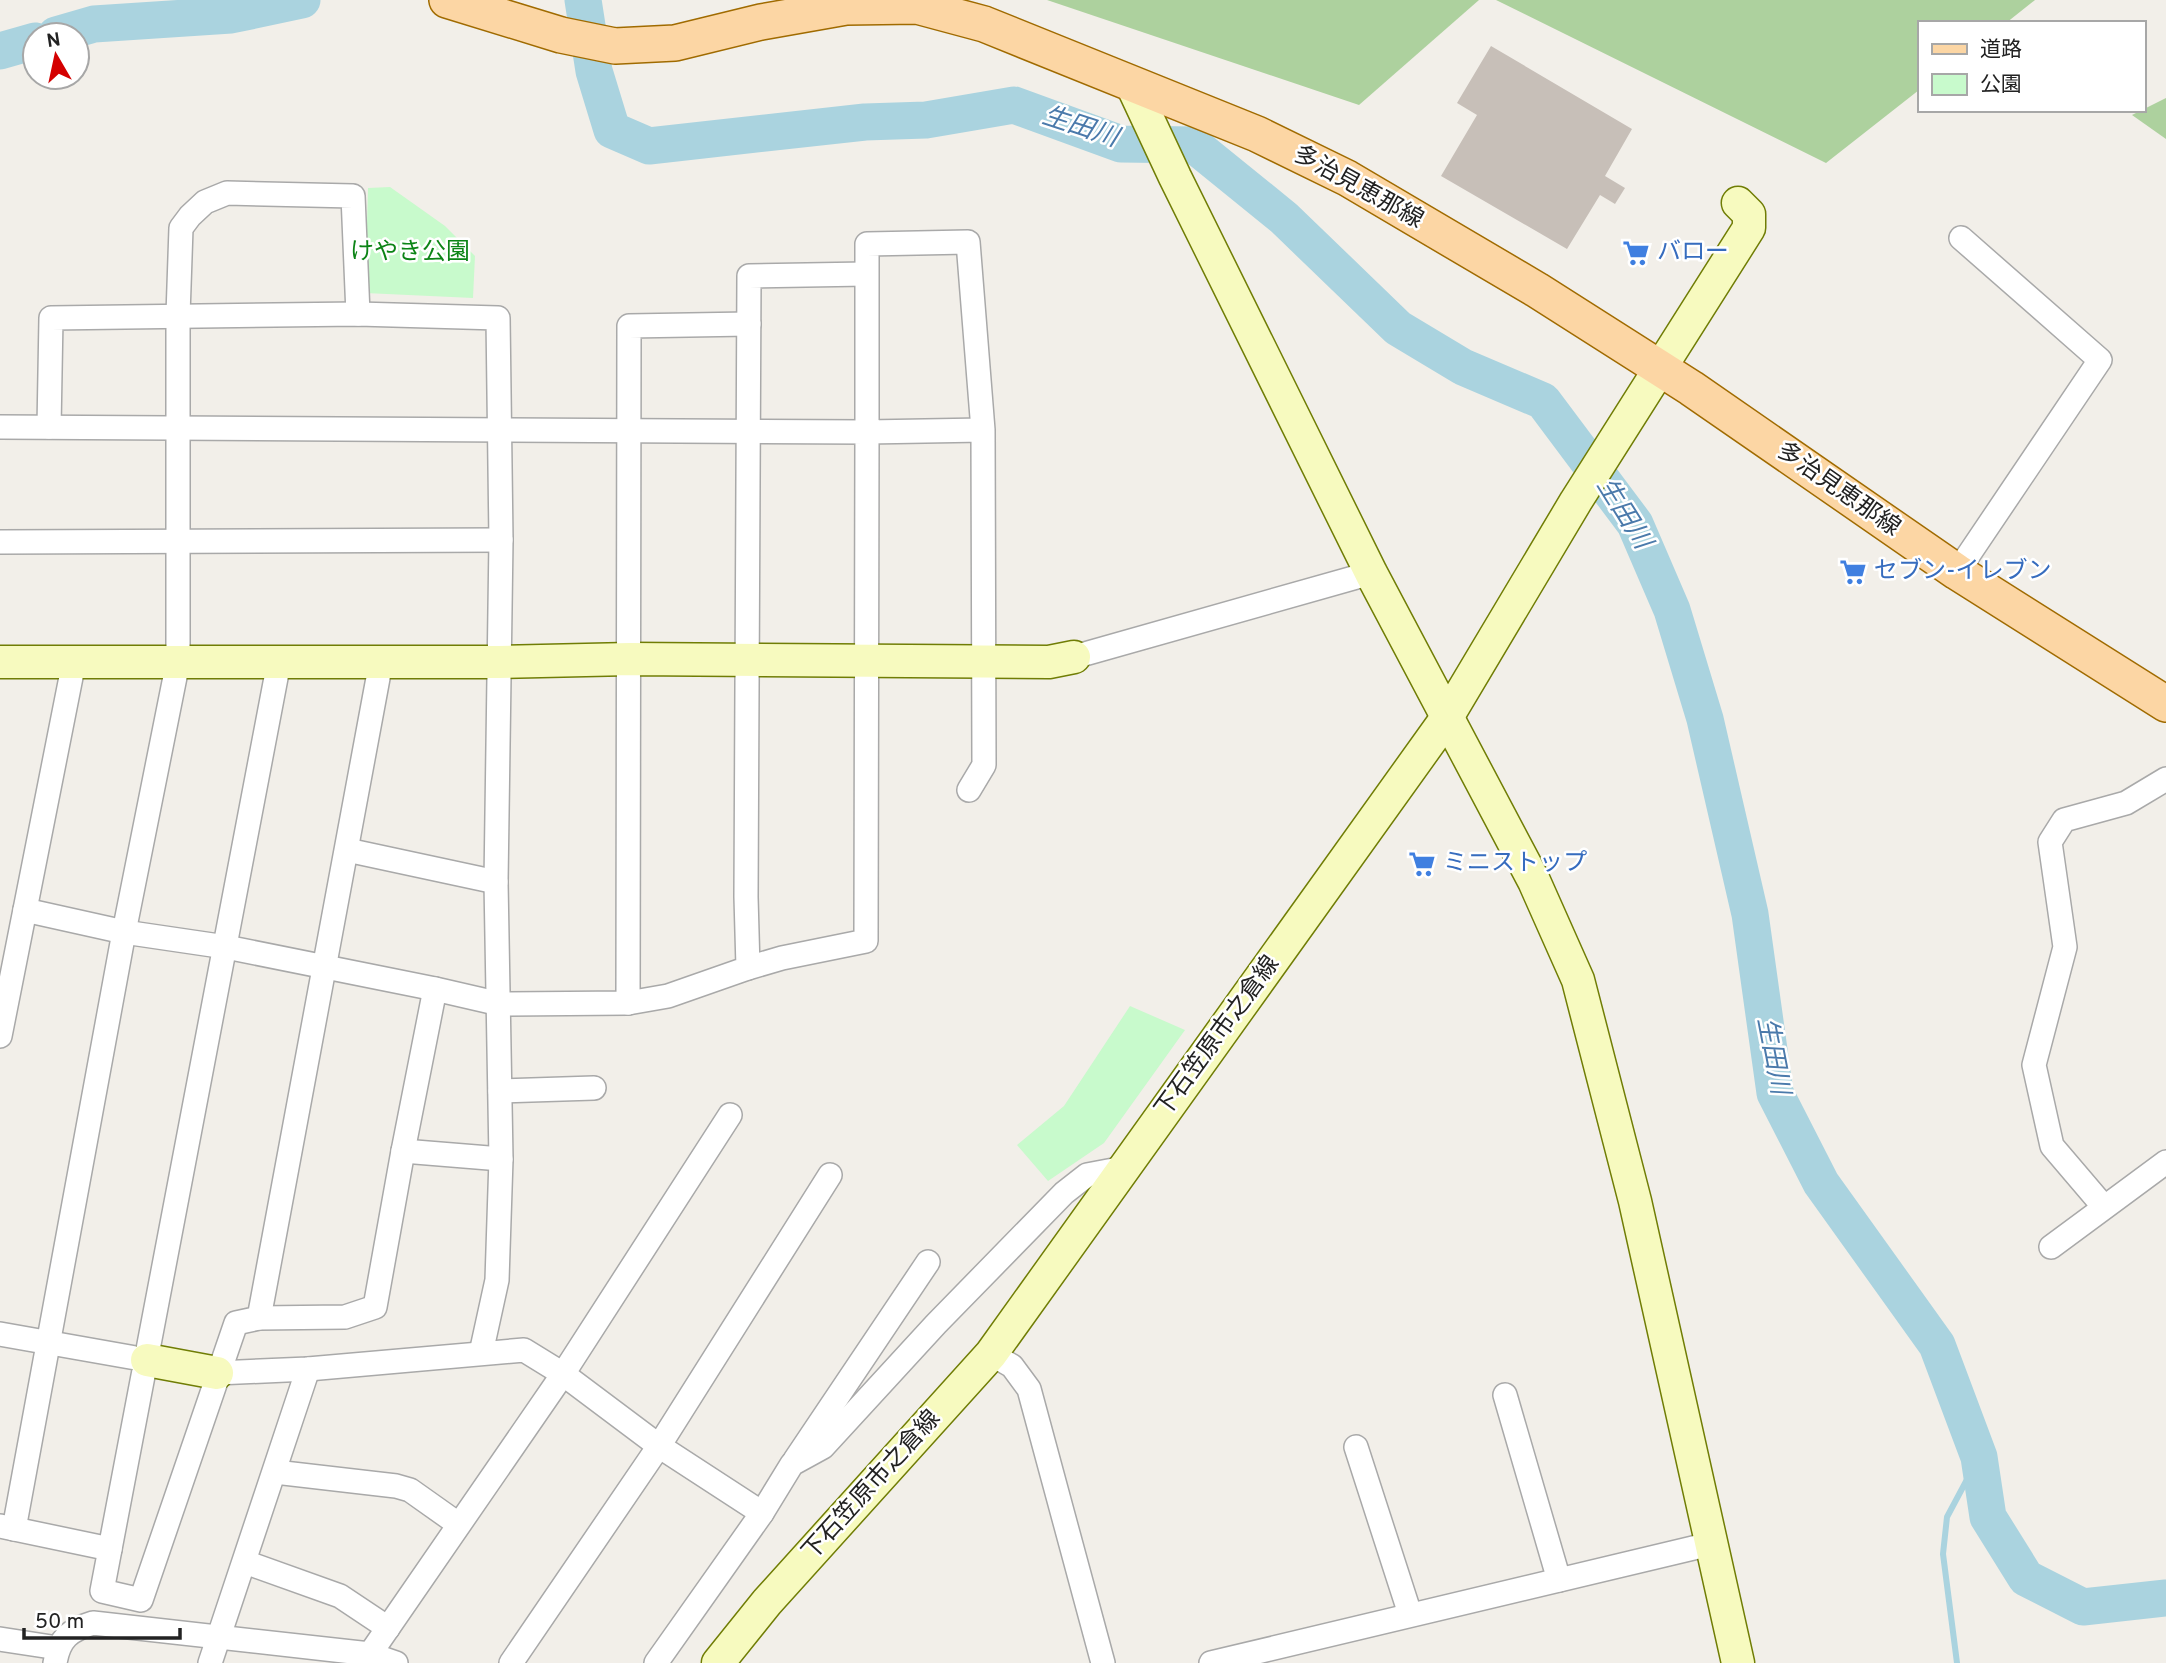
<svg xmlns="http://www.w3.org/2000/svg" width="2166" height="1663" viewBox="0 0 2166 1663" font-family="Overpass,'Noto Sans JP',sans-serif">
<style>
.forest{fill:#add19e}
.park{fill:#c8facc}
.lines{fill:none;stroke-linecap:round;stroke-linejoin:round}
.stream{stroke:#aad3df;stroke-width:6}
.river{stroke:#aad3df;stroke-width:37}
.building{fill:#c7bfb8}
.street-casing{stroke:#a9a9a9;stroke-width:26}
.secondary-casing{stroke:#707d05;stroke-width:35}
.primary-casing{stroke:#a06b00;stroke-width:38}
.street{stroke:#fff;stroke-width:23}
.secondary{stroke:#f7fabf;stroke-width:32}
.primary{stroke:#fcd6a4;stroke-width:35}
.labels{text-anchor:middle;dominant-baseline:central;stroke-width:5;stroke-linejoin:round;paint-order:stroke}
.street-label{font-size:24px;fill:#222;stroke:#fff}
.park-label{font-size:24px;fill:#0c8416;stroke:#fff}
.shop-label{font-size:24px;fill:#366cbe;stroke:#fff;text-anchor:start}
.water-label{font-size:26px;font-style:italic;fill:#4a7aab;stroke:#fff}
</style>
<rect width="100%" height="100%" fill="#f2efe9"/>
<g class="forest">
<path d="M 1047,0 L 1479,0 L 1359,105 Z"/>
<path d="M 1496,0 L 2035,0 L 2006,23 L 1919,23 L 1919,90 L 1826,163 Z"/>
<path d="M 2166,98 L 2166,139 L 2132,115 Z"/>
</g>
<g class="park">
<path d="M 390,187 L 445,226 L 475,256 L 473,298 L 365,293 L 368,188 Z"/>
<path d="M 1130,1006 L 1185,1030 L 1104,1143 L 1048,1181 L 1017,1145 L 1064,1106 Z"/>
</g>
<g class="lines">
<path class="stream" d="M 1957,1663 L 1943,1554 L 1947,1517 L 1979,1457"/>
<g class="river">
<path d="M 583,0 L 594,71 L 612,130 L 649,146 L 865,122 L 926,120 L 1014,105 L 1121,144 L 1194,145 L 1284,218 L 1398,328 L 1463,367 L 1543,401 L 1635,524 L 1672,610 L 1705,719 L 1750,914 L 1775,1093 L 1821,1183 L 1937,1345 L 1979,1457 L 1988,1517 L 2026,1578 L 2083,1607 L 2166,1598"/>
<path d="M 56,35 L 94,24 L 231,15 L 302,0"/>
<path d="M 0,51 L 35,41"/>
</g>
</g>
<path class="building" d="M 1491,46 L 1632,129 L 1605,176 L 1625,188 L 1615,204 L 1600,195 L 1567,249 L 1441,176 L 1477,115 L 1457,103 Z"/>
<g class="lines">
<g class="street-casing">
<g id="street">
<path d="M 0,427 L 867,432 L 866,941 L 782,958 L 748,968"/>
<path d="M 49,427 L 51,318 L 358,314 L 498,318 L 501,540 L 496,882 L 501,1159 L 497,1280 L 481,1353"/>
<path d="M 0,542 L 501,540"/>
<path d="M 1957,572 L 2100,360 L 1961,238"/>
<path d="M 1074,657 L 1371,573"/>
<path d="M 969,790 L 984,765 L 983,430 L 867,432 L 867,244 L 968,242 L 983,430"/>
<path d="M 347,850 L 496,882"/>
<path d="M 25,910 L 124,932 L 226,947 L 435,989 L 500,1004 L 628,1003 L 668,996 L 748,968 L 746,897 L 749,276 L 866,274"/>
<path d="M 628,1003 L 629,326 L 749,324"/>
<path d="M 0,1036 L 74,662"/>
<path d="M 500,1091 L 594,1088"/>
<path d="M 403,1151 L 501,1159"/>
<path d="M 2104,1207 L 2052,1146 L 2034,1065 L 2065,947 L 2050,842 L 2064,820 L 2126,803 L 2166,779"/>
<path d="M 2051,1247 L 2166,1162"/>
<path d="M 259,1318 L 345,1317 L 375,1307 L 403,1151 L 435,989"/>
<path d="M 0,1334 L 147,1360"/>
<path d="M 991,1354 L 1012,1366 L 1029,1389 L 1103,1663"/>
<path d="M 217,1373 L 308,1369 L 524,1350 L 563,1374 L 659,1446 L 762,1513"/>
<path d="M 1505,1395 L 1559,1580"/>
<path d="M 1356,1447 L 1410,1614"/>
<path d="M 795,1460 L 928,1262"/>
<path d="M 275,1472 L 396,1486 L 410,1490 L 458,1524"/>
<path d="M 0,1526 L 110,1549 L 102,1591 L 141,1600 L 236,1323 L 259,1318 L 381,662"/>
<path d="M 14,1529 L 124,932 L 178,662 L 178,315 L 181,228 L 190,216 L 205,202 L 227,193 L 353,196 L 358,314"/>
<path d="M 110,1549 L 279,662"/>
<path d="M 245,1562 L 340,1596 L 388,1628"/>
<path d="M 0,1639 L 58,1648"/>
<path d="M 370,1654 L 563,1374 L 730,1115"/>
<path d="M 55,1663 C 59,1638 70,1630 93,1623 L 370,1654 L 396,1663"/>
<path d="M 210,1663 L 308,1369"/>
<path d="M 511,1663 L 659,1446 L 830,1175"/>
<path d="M 656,1663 L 762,1513 L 792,1464 L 823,1447 L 936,1324 L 1064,1193 L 1087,1175 L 1124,1168"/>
<path d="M 1211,1663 L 1710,1544"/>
</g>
</g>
<g class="secondary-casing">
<g id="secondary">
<path d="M 1132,85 L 1175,177 L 1371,573 L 1534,881 L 1578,980 L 1635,1201 L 1738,1663"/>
<path d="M 0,662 L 499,662 L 630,659 L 1049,662 L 1074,657"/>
<path d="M 147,1360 L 217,1373"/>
<path d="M 718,1663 L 767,1602 L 991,1354 L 1446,719 L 1576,501 L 1749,228 L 1749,214 L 1738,203"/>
</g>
</g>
<g class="primary-casing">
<path id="primary" d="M 447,0 L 561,35 L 615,46 L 675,43 L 761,22 L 846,7 L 917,6 L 984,24 L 1257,134 L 1347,178 L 1537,290 L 1691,388 L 1957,572 L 2166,704"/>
</g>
<use href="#street" class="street"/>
<use href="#secondary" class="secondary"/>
<use href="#primary" class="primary"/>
</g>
<defs>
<g id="supermarket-bare" transform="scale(2.1)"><path d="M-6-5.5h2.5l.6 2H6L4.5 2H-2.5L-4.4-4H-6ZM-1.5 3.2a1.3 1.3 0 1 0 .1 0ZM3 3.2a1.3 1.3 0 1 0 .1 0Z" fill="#3f7fe0" stroke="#fff" stroke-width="2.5" paint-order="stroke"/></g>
</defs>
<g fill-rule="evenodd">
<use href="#supermarket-bare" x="1636" y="253"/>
<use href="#supermarket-bare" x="1853" y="572"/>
<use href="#supermarket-bare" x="1422" y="864"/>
</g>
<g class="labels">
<g class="street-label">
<text transform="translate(1358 188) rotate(29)">多治見恵那線</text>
<text transform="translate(1838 490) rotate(35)">多治見恵那線</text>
<text transform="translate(1218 1037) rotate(-54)">下石笠原市之倉線</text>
<text transform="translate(872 1486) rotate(-48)">下石笠原市之倉線</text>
</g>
<g class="park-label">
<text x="410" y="253">けやき公園</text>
</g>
<g class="shop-label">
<text x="1657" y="253">バロー</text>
<text x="1874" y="572">セブン-イレブン</text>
<text x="1443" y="864">ミニストップ</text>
</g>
<g class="water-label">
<text transform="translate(1080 128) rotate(18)">生田川</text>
<text transform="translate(1623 514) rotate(58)">生田川</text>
<text transform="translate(1772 1056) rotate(79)">生田川</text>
</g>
</g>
<rect x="1918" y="21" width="228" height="91" fill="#ffffff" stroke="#a7a7a7" stroke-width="2"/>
<rect x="1932" y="44" width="35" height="10" fill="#fcd6a4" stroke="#a7a7a7" stroke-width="2"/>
<text x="1980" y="56" font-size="21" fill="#222222">道路</text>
<rect x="1932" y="74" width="35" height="21" fill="#c8facc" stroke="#a7a7a7" stroke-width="2"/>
<text x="1980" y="91" font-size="21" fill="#222222">公園</text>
<g transform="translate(56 56) rotate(351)"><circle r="33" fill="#ffffff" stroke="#a7a7a7" stroke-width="2"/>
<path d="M0-5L12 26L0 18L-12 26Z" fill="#d40000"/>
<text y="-10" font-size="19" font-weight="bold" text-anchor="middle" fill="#222222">N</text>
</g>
<path d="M24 1628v10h156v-10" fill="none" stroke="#222222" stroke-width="3.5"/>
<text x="35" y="1628" font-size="21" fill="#222222" stroke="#ffffff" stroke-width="5" paint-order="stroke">50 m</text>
</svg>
